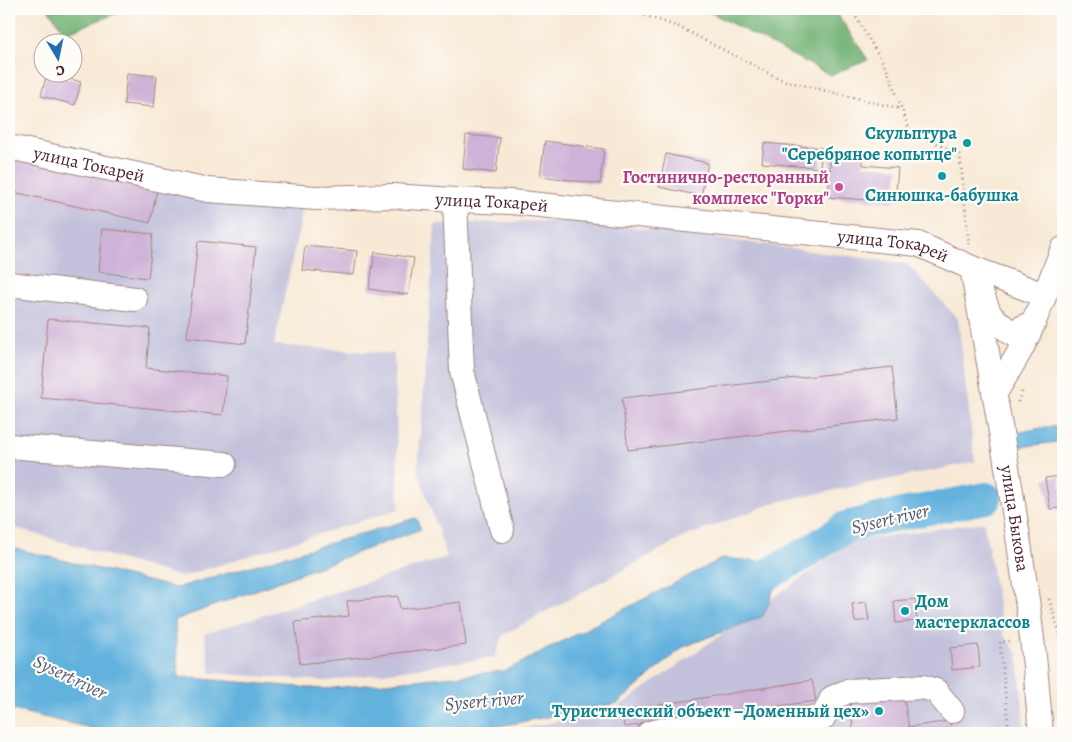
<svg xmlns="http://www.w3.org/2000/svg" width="1072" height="742" viewBox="0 0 1072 742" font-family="Alegreya,serif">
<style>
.industrial{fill:#c3c1db}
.forest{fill:#71b275;stroke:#5e6850}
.water{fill:#64b2de;stroke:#576884}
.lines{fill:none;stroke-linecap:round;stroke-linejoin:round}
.river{stroke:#64b2de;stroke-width:32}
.building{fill:#ceb2d7}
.minor-casing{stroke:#a18480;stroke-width:26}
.path{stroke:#a18480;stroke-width:3;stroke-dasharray:1 4;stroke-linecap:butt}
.minor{stroke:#fff;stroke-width:24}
.culture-dot{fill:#0f9aa8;stroke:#fdfcf7;stroke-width:2}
.hotel-dot{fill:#d1479c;stroke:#fdfcf7;stroke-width:2}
.labels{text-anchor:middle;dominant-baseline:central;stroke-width:4.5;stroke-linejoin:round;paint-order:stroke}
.culture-label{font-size:18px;font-weight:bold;fill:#0d838f;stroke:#fdfcf7;text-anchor:end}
.street-label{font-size:18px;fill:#4a1f2b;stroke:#fdfcf7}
.hotel-label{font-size:18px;font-weight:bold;fill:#b23c85;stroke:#fdfcf7;text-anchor:end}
.water-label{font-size:19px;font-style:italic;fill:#545a73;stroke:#fdfcf7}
</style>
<rect width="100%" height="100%" fill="#fdfcf7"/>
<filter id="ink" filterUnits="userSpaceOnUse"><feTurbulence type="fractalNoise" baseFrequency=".02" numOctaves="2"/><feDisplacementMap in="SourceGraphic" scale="10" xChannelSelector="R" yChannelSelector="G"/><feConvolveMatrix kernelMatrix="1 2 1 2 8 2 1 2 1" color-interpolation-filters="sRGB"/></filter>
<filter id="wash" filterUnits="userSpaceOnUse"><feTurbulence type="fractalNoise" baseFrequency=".0096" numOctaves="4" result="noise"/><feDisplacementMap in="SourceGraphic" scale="20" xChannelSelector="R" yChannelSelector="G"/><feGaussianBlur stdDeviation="1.12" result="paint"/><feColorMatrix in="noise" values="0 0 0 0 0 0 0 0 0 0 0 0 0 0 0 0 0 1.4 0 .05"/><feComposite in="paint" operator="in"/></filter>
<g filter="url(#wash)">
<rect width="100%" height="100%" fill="#f8e9d6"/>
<g class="industrial">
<path d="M 9,149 L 303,209 L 274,345 L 394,354 L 399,509 L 181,577 L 9,526 Z"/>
<path d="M 581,220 L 907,264 L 958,319 L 975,462 L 776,502 L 684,537 L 503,635 L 495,657 L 327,681 L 211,673 L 204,634 L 447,557 L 418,471 L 435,224 Z"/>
<path d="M 984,522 L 1003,634 L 1018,654 L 1025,733 L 504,733 L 617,708 L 854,541 Z"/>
</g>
<g class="forest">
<path d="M 48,9 L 128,9 L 65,33 Z"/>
<path d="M 704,9 L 834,9 L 868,60 L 830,75 Z"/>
</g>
<g class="water">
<path d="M 1063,424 L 1063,441 L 1020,447 L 1015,433 Z"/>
<path d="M 416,518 L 421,529 L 175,620 L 178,677 L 324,689 L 505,671 L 723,558 L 784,564 L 763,616 L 683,647 L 618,703 L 464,733 L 112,733 L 9,709 L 9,547 L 176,588 Z"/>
</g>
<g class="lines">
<path class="river" d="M 746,587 L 808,552 L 846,527 L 887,517 L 986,498"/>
</g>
<g id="blocks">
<g class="building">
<path d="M 47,73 L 81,82 L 75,105 L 41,96 Z"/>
<path d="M 127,73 L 157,76 L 154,107 L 124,104 Z"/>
<path d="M 466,135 L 500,138 L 496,173 L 463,169 Z"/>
<path d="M 545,141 L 604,149 L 600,184 L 540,176 Z"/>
<path d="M 764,143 L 822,148 L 820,168 L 762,163 Z"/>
<path d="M 831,151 L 863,154 L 863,165 L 898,168 L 895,202 L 828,197 Z"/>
<path d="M 666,154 L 708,163 L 701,196 L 659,187 Z"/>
<path d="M 9,156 L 157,190 L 150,223 L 9,191 Z"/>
<path d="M 102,229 L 153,234 L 148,278 L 98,272 Z"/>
<path d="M 198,241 L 256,247 L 245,344 L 187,337 Z"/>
<path d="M 305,246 L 357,251 L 354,275 L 302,270 Z"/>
<path d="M 375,252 L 414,258 L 408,295 L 369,289 Z"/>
<path d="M 48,319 L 150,328 L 146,368 L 227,376 L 223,415 L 41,398 Z"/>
<path d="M 892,367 L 898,418 L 628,450 L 622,398 Z"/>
<path d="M 1060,476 L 1063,508 L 1050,509 L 1045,478 Z"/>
<path d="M 398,596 L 400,609 L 461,602 L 466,645 L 300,664 L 295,622 L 349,616 L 347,601 Z"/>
<path d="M 915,599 L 917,621 L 896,623 L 894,601 Z"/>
<path d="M 866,602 L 869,620 L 855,622 L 852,604 Z"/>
<path d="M 978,645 L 980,667 L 952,670 L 950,648 Z"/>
<path d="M 812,680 L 816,701 L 624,727 L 623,711 Z"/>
<path d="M 903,693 L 909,727 L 950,721 L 951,733 L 828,733 L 853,729 L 850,702 Z"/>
</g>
</g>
</g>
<g filter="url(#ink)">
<use href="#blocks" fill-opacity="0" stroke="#a18480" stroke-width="1"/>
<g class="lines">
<g class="minor-casing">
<g id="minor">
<path id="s1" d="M 9,147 L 208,190 L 316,198 L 393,196 L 455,200 L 511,202 L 918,244 L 972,268 L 1044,295"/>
<path d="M 455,200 L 462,371 L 502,530"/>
<path id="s2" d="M 972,268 C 994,391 1017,515 1032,639 C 1036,670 1038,702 1041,733"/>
<path d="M 9,284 L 135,299"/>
<path d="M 982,295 L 990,315 L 1011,333 L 1034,322"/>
<path d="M 995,393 C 1009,370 1024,347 1034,321 C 1044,298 1053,273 1063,249"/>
<path d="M 9,446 L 224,464"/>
<path d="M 650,733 L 668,729 L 823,718 L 832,698 L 848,691 L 923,687 L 936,691 L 952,711"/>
</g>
</g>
<g class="path">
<path d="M 626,9 L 679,27 L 782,80 L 901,109"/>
<path d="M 851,9 L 887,69 L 909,129 L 960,155 L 969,245"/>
<path d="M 1018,402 L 1023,389"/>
<path d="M 1049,599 L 1063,643"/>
<path d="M 1009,733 L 1000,642 L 1011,641"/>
</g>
<use href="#minor" class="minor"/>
</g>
</g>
<g class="culture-dot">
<circle cx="967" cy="143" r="5"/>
<circle cx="942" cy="176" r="5"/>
<circle cx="905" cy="611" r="5"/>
<circle cx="879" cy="711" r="5"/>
</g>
<circle class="hotel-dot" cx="839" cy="187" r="5"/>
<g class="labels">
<g class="culture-label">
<text x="957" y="133">Скульптура<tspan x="957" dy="21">"Серебряное копытце"</tspan></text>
<text x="942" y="195" text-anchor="middle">Синюшка-бабушка</text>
<text x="915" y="601" text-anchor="start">Дом<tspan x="915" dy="21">мастерклассов</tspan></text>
<text x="869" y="711">Туристический объект –Доменный цех»</text>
</g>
<g class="street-label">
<text stroke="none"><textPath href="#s1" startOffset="82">улица Токарей</textPath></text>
<text stroke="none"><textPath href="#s1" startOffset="488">улица Токарей</textPath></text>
<text stroke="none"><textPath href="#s1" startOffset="892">улица Токарей</textPath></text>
<text stroke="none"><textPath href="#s2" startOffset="254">улица Быкова</textPath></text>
</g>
<g class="hotel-label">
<text x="829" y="177">Гостинично-ресторанный<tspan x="829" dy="21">комплекс "Горки"</tspan></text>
</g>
<g class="water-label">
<text transform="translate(890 519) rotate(-13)">Sysert river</text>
<text transform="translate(70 677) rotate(26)">Sysert river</text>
<text transform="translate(484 701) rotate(-5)">Sysert river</text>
</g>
</g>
<rect width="1072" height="742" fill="none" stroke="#fdfcf7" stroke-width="30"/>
<g transform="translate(58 58) rotate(170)"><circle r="24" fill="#fdfcf7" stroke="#b5a4a5"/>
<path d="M0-4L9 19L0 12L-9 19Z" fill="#1f6fb2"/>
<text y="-8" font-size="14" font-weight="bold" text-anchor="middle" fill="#4a1f2b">С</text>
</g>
</svg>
